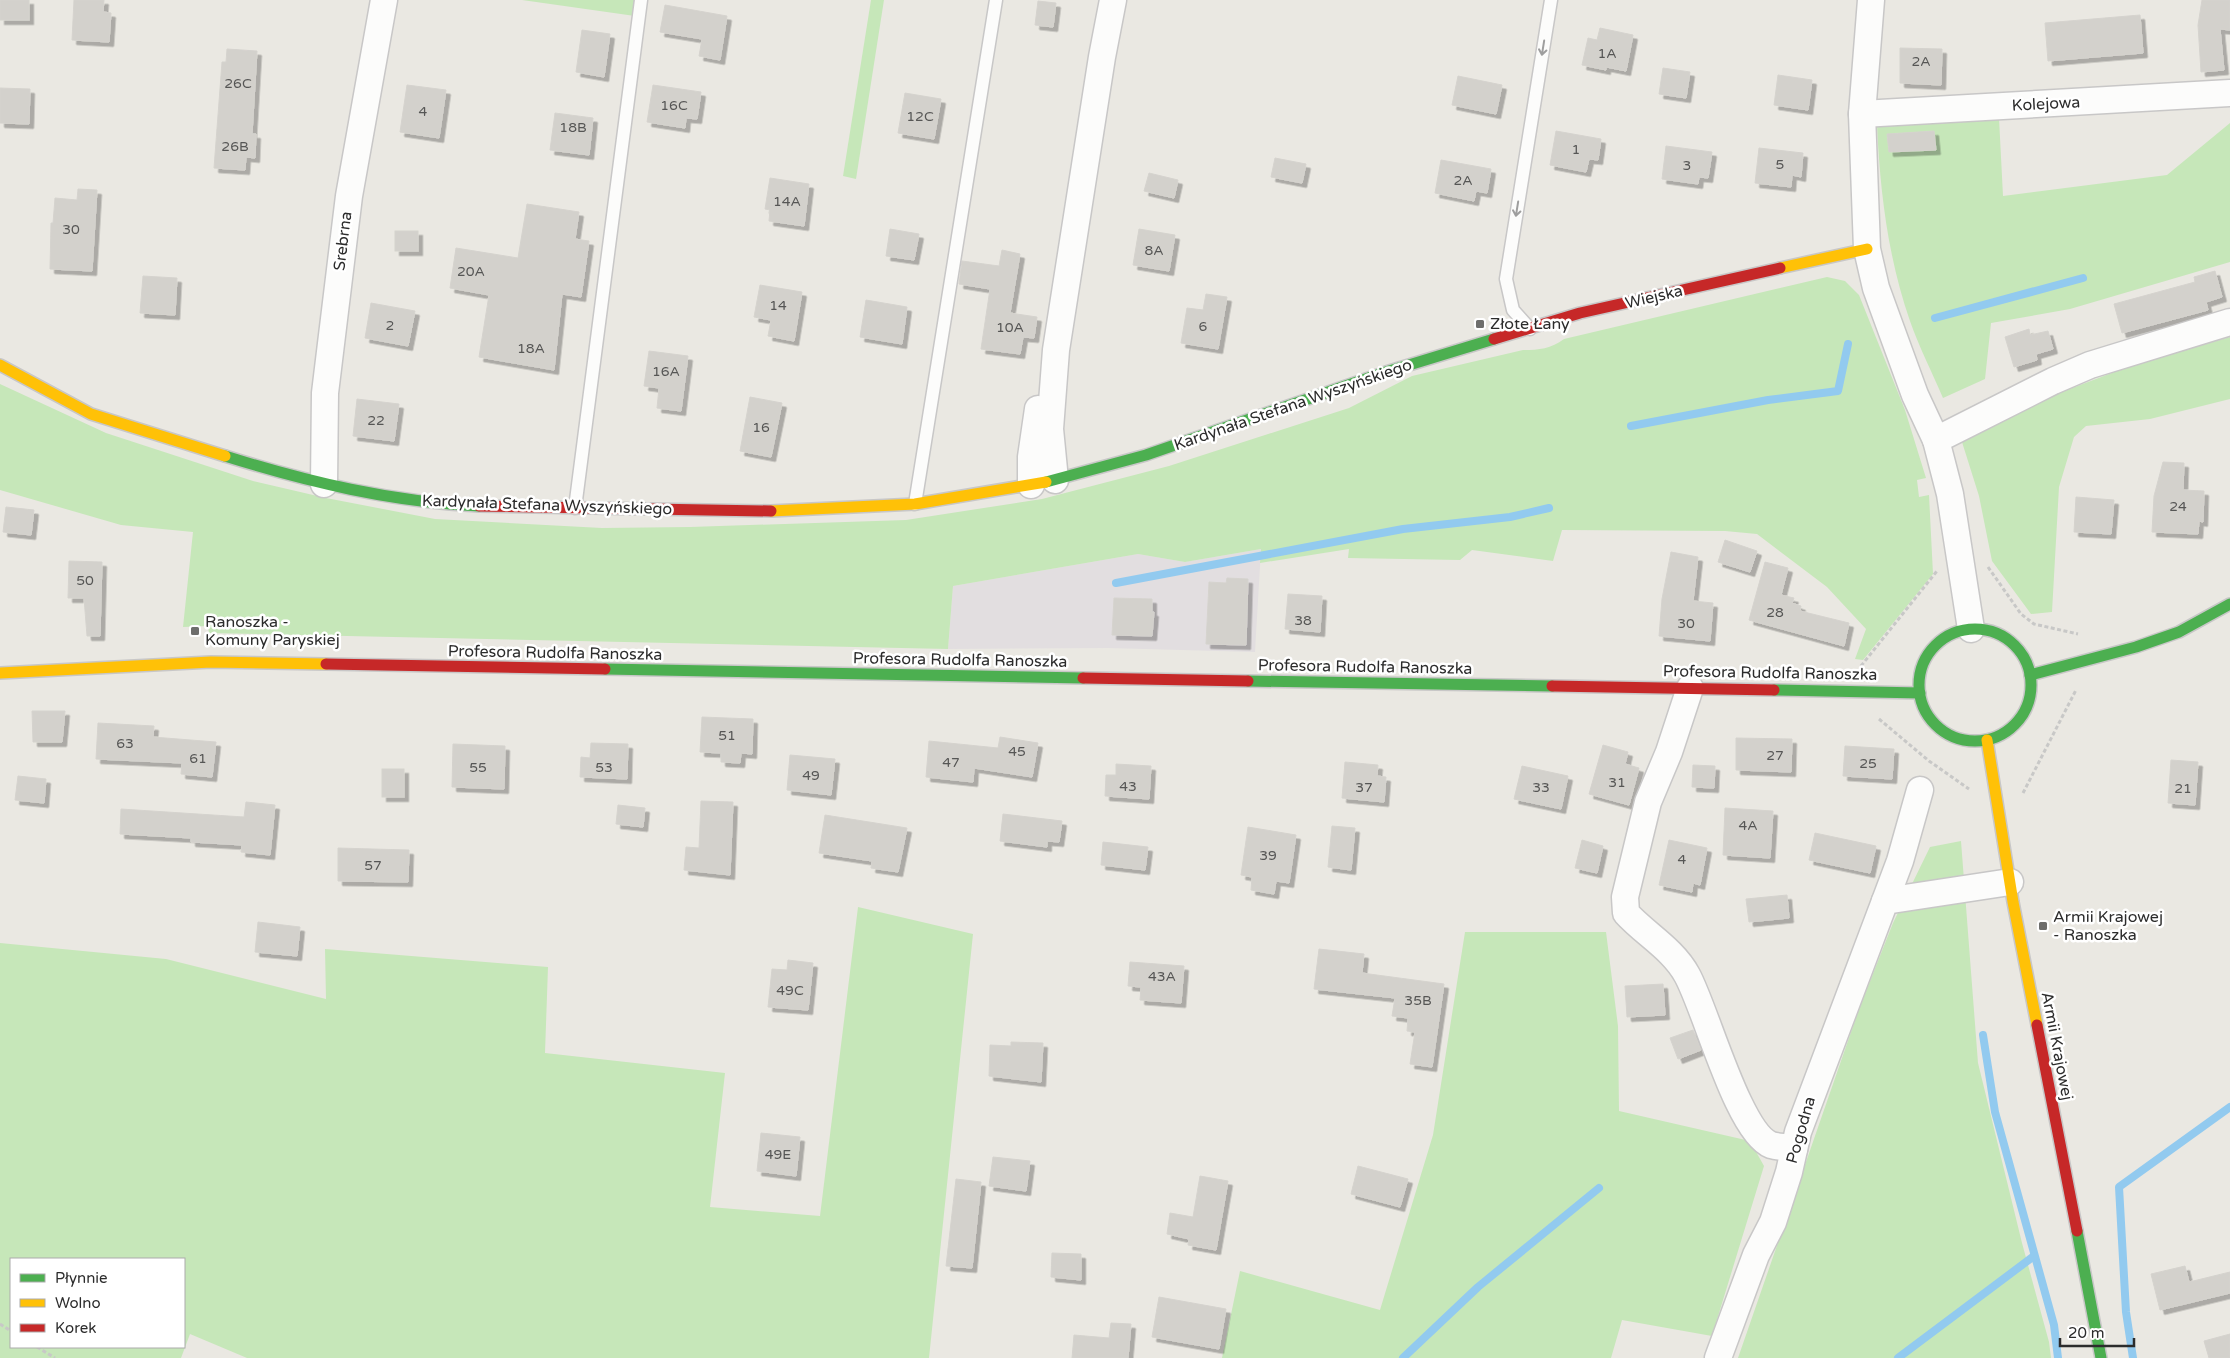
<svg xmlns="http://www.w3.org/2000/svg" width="2230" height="1358" viewBox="0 0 2230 1358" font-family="'Varela Round',sans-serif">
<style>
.industrial{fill:#e2dee0}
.green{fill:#c6e7b9;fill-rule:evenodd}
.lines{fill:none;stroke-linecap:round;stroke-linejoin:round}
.stream{stroke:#92caef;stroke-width:8}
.building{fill:#d3d1cc;stroke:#d5d3ce;filter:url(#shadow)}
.lane-casing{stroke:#c8c7c7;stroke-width:15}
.street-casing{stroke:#c8c7c7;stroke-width:29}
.fast-casing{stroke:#c8c7c7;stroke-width:14}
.slow-casing{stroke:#c8c7c7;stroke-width:14}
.jam-casing{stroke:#c8c7c7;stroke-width:14}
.path{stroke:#c8c8c7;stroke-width:3;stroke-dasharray:4 2.5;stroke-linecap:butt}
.lane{stroke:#fcfcfb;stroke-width:12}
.street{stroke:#fcfcfb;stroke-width:26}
.fast{stroke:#4caf50;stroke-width:11}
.slow{stroke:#ffc107;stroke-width:11}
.jam{stroke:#c62828;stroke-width:11}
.oneway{stroke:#9e9e9e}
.poi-dot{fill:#6e6e6c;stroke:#fff;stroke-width:2}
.labels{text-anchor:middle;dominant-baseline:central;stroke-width:5;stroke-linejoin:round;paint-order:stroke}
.number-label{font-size:14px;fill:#565655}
.street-label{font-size:16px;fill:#2c2c2c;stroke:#fff}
.poi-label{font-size:16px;fill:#2c2c2c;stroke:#fff;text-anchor:start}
</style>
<defs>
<filter id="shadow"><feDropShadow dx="4.5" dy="4.5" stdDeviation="0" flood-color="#0004"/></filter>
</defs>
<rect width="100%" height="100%" fill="#eae8e2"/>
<path class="industrial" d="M 1261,549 L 1255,652 L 1108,648 L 948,649 L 953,586 L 1138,554 L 1185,562 Z"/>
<g class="green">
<path d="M 522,0 L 645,0 L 642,17 Z"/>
<path d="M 871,0 L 884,0 L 856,179 L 843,176 Z"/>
<path d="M 1999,118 L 2003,196 L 2167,175 L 2230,123 L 2230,262 L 2070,309 L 1991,323 L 1985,379 L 1943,398 C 1932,372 1919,347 1910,321 C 1888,258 1880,191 1877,125 Z"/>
<path d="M 1827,277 L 1845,281 L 1859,295 L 1905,410 L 1926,478 L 1917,480 L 1919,497 L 1929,495 L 1933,574 L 1863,660 L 1855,659 L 1866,629 L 1827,587 L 1757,534 L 1725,531 L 1562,530 L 1553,561 L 1472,550 L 1460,560 L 1348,558 L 1349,549 L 1260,563 L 1261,549 L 1185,562 L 1138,554 L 953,586 L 948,649 L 209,633 L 208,626 L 183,627 L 193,532 L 121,525 L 0,490 L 0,384 L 106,433 L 253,481 L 326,498 L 435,519 L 602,528 L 690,527 L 906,520 L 1042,499 L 1169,466 L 1349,408 L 1412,376 L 1523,350 C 1538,350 1551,349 1564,339 Z"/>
<path d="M 2230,337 L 2230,399 L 2150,419 L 2086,426 L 2074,437 L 2059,487 L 2052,612 L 2031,614 L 1992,561 L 1979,496 L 1962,442 L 2059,393 L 2125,368 Z"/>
<path d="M 1961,841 L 1978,1063 L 2022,1243 L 2049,1342 L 2051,1358 L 1738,1358 L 1859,1009 L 1893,923 L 1930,847 Z"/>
<path d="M 858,907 L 973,934 L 929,1358 L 247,1358 L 190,1334 L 181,1358 L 0,1358 L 0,943 L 166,959 L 326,999 L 325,949 L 548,967 L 545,1053 L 725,1073 L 710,1207 L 820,1216 ZM 11,1259 L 184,1259 L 184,1347 L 11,1347 Z"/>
<path d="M 1465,932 L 1606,932 L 1618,1026 L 1619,1111 L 1750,1141 L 1764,1166 L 1712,1336 L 1622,1320 L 1611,1358 L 1222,1358 L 1240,1271 L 1380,1310 L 1433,1135 Z"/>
</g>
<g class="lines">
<g class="stream">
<path d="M 1935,318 L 2083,278"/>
<path d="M 1631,426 L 1768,400 L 1838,391 L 1848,344"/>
<path d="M 1116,583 L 1403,529 L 1510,517 L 1549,508"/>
<path d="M 1983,1035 L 1995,1112 L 2054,1325 L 2058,1358"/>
<path d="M 1403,1358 L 1478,1287 L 1599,1188"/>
<path d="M 1898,1358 L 2034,1256"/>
<path d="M 2133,1358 L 2126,1312 L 2119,1187 L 2230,1107"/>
</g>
</g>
<g class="building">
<rect x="0" y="0" width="29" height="20"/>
<path d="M 74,0 L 104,0 L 103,12 L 111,13 L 109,42 L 72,40 Z"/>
<path d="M 2202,0 L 2230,0 L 2230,30 L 2220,29 L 2224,70 L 2201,72 L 2198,25 Z"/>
<path d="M 1038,1 L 1056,3 L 1053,27 L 1035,25 Z"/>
<path d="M 665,5 L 727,16 L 720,60 L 699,56 L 702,39 L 660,32 Z"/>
<path d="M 2140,15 L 2143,53 L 2048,61 L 2045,23 Z"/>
<path d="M 1600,28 L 1633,35 L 1626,71 L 1606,67 L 1606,70 L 1582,65 L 1588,38 L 1597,40 Z"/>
<path d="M 582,30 L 610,34 L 604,77 L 576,72 Z"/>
<path d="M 1900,48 L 1942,49 L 1941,85 L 1900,83 Z"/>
<path d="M 227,49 L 257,51 L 252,134 L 256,134 L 255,158 L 246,157 L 245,170 L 214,168 L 222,62 L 226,62 Z"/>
<path d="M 1663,68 L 1690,72 L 1686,98 L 1659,94 Z"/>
<path d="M 1778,75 L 1812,80 L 1808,110 L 1774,105 Z"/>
<path d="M 1458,76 L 1502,85 L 1496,114 L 1452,105 Z"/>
<path d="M 407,85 L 446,90 L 439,138 L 400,132 Z"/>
<path d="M 653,85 L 701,92 L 697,119 L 686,118 L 685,128 L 647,122 Z"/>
<path d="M 0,88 L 30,89 L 29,124 L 0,123 Z"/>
<path d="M 905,93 L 941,99 L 934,139 L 898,133 Z"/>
<path d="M 555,113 L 593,118 L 589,155 L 550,150 Z"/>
<path d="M 1556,131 L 1601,139 L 1598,160 L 1589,159 L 1586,172 L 1550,165 Z"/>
<path d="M 1934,131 L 1936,150 L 1889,152 L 1887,134 Z"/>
<path d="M 1666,146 L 1712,152 L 1708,178 L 1699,177 L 1698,184 L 1662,179 Z"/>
<path d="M 1759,148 L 1803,153 L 1801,177 L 1792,175 L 1791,187 L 1755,183 Z"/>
<path d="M 1275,158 L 1306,164 L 1302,183 L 1271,177 Z"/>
<path d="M 1441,160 L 1491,169 L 1487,193 L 1476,191 L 1474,201 L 1435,193 Z"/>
<path d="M 1149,173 L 1178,180 L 1174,198 L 1144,191 Z"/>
<path d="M 770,178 L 809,184 L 804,226 L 769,221 L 770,210 L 765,209 Z"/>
<path d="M 78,189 L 97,190 L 92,271 L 50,269 L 51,223 L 53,223 L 55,198 L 77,200 Z"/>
<path d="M 527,204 L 579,212 L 575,239 L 589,241 L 581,297 L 562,294 L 554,370 L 479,357 L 489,295 L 450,288 L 456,248 L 518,258 Z"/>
<path d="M 890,229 L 919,234 L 914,260 L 886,256 Z"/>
<path d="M 1139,229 L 1175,235 L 1169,271 L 1133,265 Z"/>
<rect x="395" y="231" width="23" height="20"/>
<path d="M 1002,250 L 1020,254 L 1010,313 L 1037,317 L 1034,338 L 1023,337 L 1020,354 L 981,349 L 990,289 L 959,284 L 962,261 L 999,266 Z"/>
<path d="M 2215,271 L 2222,297 L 2206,302 L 2208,310 L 2122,333 L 2114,304 L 2195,282 L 2194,277 Z"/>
<path d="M 143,276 L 177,278 L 175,315 L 140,313 Z"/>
<path d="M 760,285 L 802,292 L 794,341 L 768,336 L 771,320 L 754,317 Z"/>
<path d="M 1206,294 L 1227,297 L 1218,349 L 1181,343 L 1187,308 L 1203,310 Z"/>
<path d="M 866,300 L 907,307 L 902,344 L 860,337 Z"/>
<path d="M 371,303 L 415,311 L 408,346 L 365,338 Z"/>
<path d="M 2029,329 L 2030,335 L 2048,331 L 2053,349 L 2036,354 L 2037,360 L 2014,367 L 2005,337 Z"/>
<path d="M 649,351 L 688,356 L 681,411 L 657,408 L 659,388 L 644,386 Z"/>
<path d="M 750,397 L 782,403 L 771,457 L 740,451 Z"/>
<path d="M 357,399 L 399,404 L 394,441 L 353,436 Z"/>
<path d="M 2163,462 L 2184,463 L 2183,490 L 2204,491 L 2203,522 L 2199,521 L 2198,534 L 2152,532 L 2154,496 Z"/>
<path d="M 2076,497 L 2114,500 L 2111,534 L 2074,532 Z"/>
<path d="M 6,507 L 34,510 L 31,535 L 3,532 Z"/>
<path d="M 1725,540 L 1757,551 L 1750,572 L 1718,562 Z"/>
<path d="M 1671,552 L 1698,557 L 1693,601 L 1713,603 L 1710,641 L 1659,636 L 1662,599 Z"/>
<path d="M 69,561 L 102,562 L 100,636 L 87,636 L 84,598 L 68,598 Z"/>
<path d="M 1765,562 L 1788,568 L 1781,595 L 1794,598 L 1792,603 L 1801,606 L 1800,611 L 1849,623 L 1844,646 L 1749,620 Z"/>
<path d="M 1227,578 L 1248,579 L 1246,645 L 1206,644 L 1209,582 L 1226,583 Z"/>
<path d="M 1288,594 L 1322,596 L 1320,632 L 1285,629 Z"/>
<path d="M 1114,598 L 1152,599 L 1152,612 L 1154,612 L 1152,636 L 1112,635 Z"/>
<path d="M 32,711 L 65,711 L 62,742 L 33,742 Z"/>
<path d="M 702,717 L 753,719 L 752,754 L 741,753 L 740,763 L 721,762 L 721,753 L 700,752 Z"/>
<path d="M 98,723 L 154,726 L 153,737 L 216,742 L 212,777 L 181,774 L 182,763 L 96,759 Z"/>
<path d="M 1000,737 L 1038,743 L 1032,777 L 974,768 L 973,782 L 926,777 L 929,741 L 998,748 Z"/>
<path d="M 1736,738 L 1792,739 L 1791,772 L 1736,770 Z"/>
<path d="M 591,743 L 628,744 L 627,779 L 580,777 L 581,757 L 590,758 Z"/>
<path d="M 453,744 L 505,746 L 504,789 L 452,787 Z"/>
<path d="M 1603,745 L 1628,752 L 1625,764 L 1639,768 L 1629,805 L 1589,794 Z"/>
<path d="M 1845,746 L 1894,749 L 1892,779 L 1843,776 Z"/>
<path d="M 790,755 L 835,759 L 831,795 L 787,790 Z"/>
<path d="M 2171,760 L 2198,762 L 2195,805 L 2168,803 Z"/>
<path d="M 1345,762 L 1378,765 L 1377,776 L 1386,777 L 1384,802 L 1342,798 Z"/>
<path d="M 1116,764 L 1151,766 L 1149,799 L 1105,796 L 1106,775 L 1116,775 Z"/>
<path d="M 1693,765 L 1715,766 L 1714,788 L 1692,787 Z"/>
<path d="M 1522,766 L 1568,776 L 1561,809 L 1514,799 Z"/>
<rect x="382" y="769" width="22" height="28"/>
<path d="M 18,776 L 46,779 L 44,803 L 15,800 Z"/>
<path d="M 701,801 L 733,802 L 730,875 L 684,870 L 686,847 L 699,848 Z"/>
<path d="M 246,802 L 275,805 L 270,855 L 241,852 L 242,845 L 191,842 L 191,838 L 120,834 L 121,809 L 244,817 Z"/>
<path d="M 618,805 L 645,808 L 643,827 L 616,824 Z"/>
<path d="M 1725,808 L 1773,811 L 1770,858 L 1723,855 Z"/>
<path d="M 1003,814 L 1062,821 L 1059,842 L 1047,841 L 1047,847 L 1000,841 Z"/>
<path d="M 825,815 L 907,828 L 898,872 L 871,868 L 872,861 L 819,853 Z"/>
<path d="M 1332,826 L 1355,828 L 1351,870 L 1328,867 Z"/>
<path d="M 1248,827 L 1296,835 L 1289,883 L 1276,881 L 1274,894 L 1251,890 L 1252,877 L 1241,875 Z"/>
<path d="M 1815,833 L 1876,846 L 1870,873 L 1809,860 Z"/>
<path d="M 1582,840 L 1603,846 L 1597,873 L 1575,868 Z"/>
<path d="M 1669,840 L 1707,848 L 1700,885 L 1693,883 L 1692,892 L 1659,885 Z"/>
<path d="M 1103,842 L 1148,847 L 1145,870 L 1101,865 Z"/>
<path d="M 338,848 L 409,850 L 408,882 L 338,881 Z"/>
<path d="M 1787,895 L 1789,918 L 1749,922 L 1746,899 Z"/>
<path d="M 258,922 L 300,927 L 297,956 L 255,952 Z"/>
<path d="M 1319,949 L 1364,954 L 1362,973 L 1444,984 L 1432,1067 L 1410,1064 L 1415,1032 L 1407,1031 L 1408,1018 L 1392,1016 L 1395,998 L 1314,989 Z"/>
<path d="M 788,960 L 813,963 L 808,1010 L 768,1007 L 772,969 L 787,970 Z"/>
<path d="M 1130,962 L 1184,966 L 1181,1003 L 1140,1000 L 1141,987 L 1128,986 Z"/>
<path d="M 1663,984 L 1665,1015 L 1627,1017 L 1625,986 Z"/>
<path d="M 1693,1030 L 1701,1050 L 1678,1059 L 1670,1038 Z"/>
<path d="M 1011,1042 L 1043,1043 L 1041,1082 L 989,1076 L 990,1045 L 1011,1046 Z"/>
<path d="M 761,1133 L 800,1137 L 796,1176 L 757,1171 Z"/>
<path d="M 993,1157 L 1030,1161 L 1026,1191 L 989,1186 Z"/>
<path d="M 1358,1166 L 1408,1179 L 1400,1207 L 1351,1194 Z"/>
<path d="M 1200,1176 L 1228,1181 L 1216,1250 L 1188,1245 L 1189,1239 L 1167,1234 L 1170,1213 L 1193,1217 Z"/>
<path d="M 956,1179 L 981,1182 L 972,1268 L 946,1266 Z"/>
<path d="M 1052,1253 L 1081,1254 L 1081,1280 L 1051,1277 Z"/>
<path d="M 2185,1266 L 2189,1282 L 2230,1272 L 2230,1293 L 2160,1310 L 2151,1274 Z"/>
<path d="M 1159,1297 L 1226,1309 L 1219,1349 L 1152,1337 Z"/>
<path d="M 1111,1323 L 1131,1324 L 1128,1358 L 1072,1358 L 1074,1335 L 1109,1338 Z"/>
<path d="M 2230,1334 L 2230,1358 L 2209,1358 L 2204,1341 Z"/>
</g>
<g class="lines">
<g class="lane-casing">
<g id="lane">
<path d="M 1530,329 L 1513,310 L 1506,279 L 1551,0"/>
<path d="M 915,504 L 996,0"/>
<path d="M 575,508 L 641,0"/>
</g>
</g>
<g class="street-casing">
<g id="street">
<path d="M 1871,0 L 1862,114 L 1867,249 L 1876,288 L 1915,395 L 1936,440"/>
<path d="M 1862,114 L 2230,93"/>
<path d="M 1055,480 L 1050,429 L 1056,350 L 1102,57 L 1113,0"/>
<path d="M 324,484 L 325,393 L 349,196 L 384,0"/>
<path d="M 1031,485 L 1031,457 L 1038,409"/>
<path d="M 1971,629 L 1950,494 L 1936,440 L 2053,381 L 2090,365 L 2230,322"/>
<path d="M 1690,688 L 1669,752 L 1648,802 L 1625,897 L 1626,913 C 1645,934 1673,949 1687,975 C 1706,1009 1738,1132 1771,1145 C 1778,1147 1787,1147 1794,1149"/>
<path d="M 1885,901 L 1900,861 L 1920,790"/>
<path d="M 1718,1358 L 1756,1255 L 1773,1222 L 1789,1172 L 1798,1132 L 1885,901 L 2010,882"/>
</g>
</g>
<g class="fast-casing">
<g id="fast">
<path d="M 225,456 C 308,482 392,502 479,506"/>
<path d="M 1046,482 L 1146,455 L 1386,372 L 1494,339"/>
<circle cx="1975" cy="685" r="56"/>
<path d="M 605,669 L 1083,678"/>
<path d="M 2030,675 L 2136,647 L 2179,632 L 2230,604"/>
<path d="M 1248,681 L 1552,686"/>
<path d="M 1774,690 L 1920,693"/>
<path d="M 2077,1231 L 2101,1358"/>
</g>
</g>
<g class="slow-casing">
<g id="slow">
<path d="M 1780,268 L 1867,249"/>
<path d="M 0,365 L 91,414 L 225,456"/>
<path d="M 771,511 L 915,504 L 1046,482"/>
<path d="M 0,673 L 211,662 L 326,664"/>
<path d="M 1987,740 L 2013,902 L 2037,1025"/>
</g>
</g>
<g class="jam-casing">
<g id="jam">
<path d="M 1494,339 L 1580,313 L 1780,268"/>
<path d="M 479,506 L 771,511"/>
<path d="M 326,664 L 605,669"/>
<path d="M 1083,678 L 1248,681"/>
<path d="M 1552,686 L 1774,690"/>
<path d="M 2037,1025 L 2077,1231"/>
</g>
</g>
<g class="path">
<path d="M 1988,567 L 2021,614 L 2034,624 L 2078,634"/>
<path d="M 1861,666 L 1937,571"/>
<path d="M 1879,719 L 1929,761 L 1969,789"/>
<path d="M 2023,793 L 2076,690"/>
<path d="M 0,1324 L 11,1331"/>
<path d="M 37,1347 L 55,1358"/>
</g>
<use href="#lane" class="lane"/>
<use href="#street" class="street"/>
<use href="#fast" class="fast"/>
<use href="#slow" class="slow"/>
<use href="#jam" class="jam"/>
</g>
<defs><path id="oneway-shaft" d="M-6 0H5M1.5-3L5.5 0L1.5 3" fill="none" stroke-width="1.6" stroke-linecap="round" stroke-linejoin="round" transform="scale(1.25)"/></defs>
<g class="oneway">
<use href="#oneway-shaft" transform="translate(1543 48) rotate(99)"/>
<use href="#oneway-shaft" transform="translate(1517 209) rotate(99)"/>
</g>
<g class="poi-dot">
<rect x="1475" y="319" width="10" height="10" rx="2.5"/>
<rect x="190" y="626" width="10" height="10" rx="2.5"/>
<rect x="2038" y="921" width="10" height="10" rx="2.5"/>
</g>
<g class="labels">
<g class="number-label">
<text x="1607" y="53">1A</text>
<text x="1921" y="61">2A</text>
<text x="238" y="83">26C</text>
<text x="674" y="105">16C</text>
<text x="423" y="111">4</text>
<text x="920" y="116">12C</text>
<text x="573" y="127">18B</text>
<text x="235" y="146">26B</text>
<text x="1576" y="149">1</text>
<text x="1780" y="164">5</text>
<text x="1687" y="165">3</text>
<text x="1463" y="180">2A</text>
<text x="787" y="201">14A</text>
<text x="71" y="229">30</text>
<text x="1154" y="250">8A</text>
<text x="471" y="271">20A</text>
<text x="778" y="305">14</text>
<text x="390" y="325">2</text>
<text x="1203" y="326">6</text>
<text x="1010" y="327">10A</text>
<text x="531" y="348">18A</text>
<text x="666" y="371">16A</text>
<text x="376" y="420">22</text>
<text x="761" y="427">16</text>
<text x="2178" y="506">24</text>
<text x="85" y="580">50</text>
<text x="1775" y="612">28</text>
<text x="1303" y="620">38</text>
<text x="1686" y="623">30</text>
<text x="727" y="735">51</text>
<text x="125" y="743">63</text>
<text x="1017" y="751">45</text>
<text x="1775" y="755">27</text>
<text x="198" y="758">61</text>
<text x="951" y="762">47</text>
<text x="1868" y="763">25</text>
<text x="478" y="767">55</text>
<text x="604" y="767">53</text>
<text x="811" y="775">49</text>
<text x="1617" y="782">31</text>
<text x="1128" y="786">43</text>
<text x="1364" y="787">37</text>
<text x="1541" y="787">33</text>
<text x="2183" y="788">21</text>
<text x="1748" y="825">4A</text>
<text x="1268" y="855">39</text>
<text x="1682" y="859">4</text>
<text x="373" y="865">57</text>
<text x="1162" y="976">43A</text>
<text x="790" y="990">49C</text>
<text x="1418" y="1000">35B</text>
<text x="778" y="1154">49E</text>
</g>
<g class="street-label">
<text transform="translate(2046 104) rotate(-3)">Kolejowa</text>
<text transform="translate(343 241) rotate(-83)">Srebrna</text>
<text transform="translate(1654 297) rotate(-13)">Wiejska</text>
<text transform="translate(1293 405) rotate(-19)">Kardynała Stefana Wyszyńskiego</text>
<text transform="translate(547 505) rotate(2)">Kardynała Stefana Wyszyńskiego</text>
<text transform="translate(555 653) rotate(1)">Profesora Rudolfa Ranoszka</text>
<text transform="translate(960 660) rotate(1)">Profesora Rudolfa Ranoszka</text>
<text transform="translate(1365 667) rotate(1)">Profesora Rudolfa Ranoszka</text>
<text transform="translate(1770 673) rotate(1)">Profesora Rudolfa Ranoszka</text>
<text transform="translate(2057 1046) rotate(79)">Armii Krajowej</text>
<text transform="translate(1801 1130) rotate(-74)">Pogodna</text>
</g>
<g class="poi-label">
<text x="1490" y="324">Złote Łany</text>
<text x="205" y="622">Ranoszka -<tspan x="205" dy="18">Komuny Paryskiej</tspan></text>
<text x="2053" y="917">Armii Krajowej<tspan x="2053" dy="18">- Ranoszka</tspan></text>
</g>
</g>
<rect x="10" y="1258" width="175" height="90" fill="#ffffff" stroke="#ababab"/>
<rect x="20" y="1274" width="25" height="8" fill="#4caf50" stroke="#ababab"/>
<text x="55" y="1283" font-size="15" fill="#2c2c2c">Płynnie</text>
<rect x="20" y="1299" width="25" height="8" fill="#ffc107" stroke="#ababab"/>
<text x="55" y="1308" font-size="15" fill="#2c2c2c">Wolno</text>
<rect x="20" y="1324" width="25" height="8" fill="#c62828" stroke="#ababab"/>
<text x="55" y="1333" font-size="15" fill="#2c2c2c">Korek</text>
<path d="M2060 1338v8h74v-8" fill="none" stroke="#2c2c2c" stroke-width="2.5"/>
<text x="2068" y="1338" font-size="15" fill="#2c2c2c" stroke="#ffffff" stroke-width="4" paint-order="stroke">20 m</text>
</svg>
